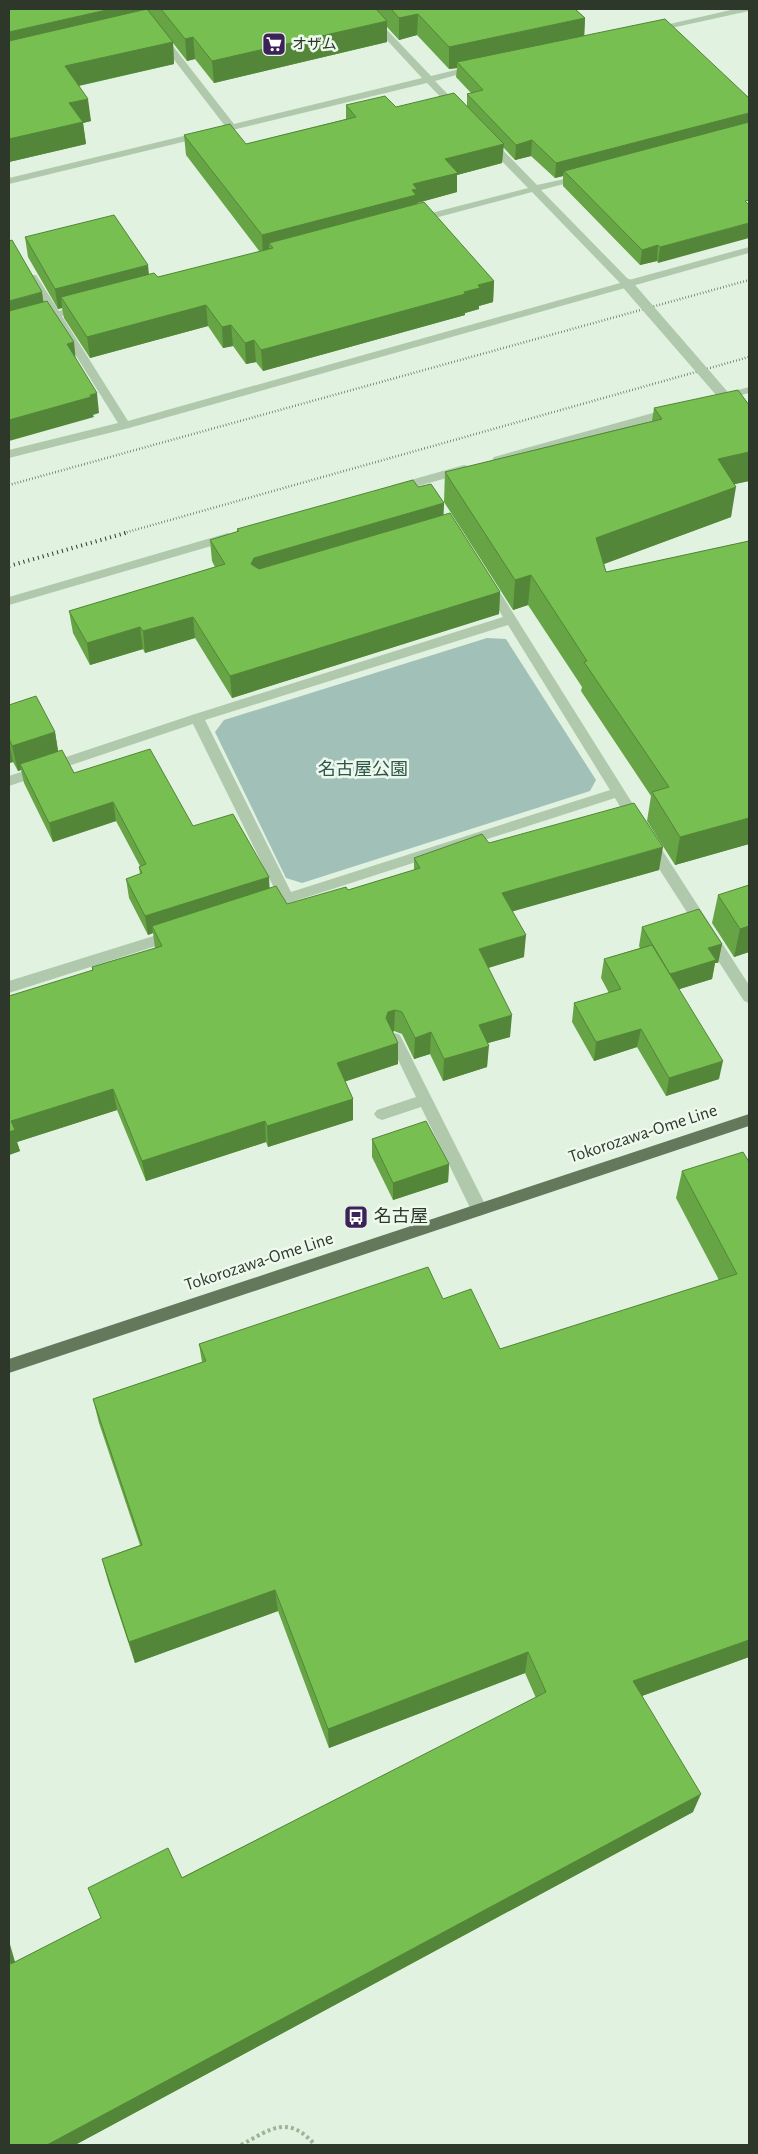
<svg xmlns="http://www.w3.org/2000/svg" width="758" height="2154" viewBox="0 0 758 2154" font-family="'Alegreya Sans','Noto Sans JP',sans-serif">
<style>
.green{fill:#a0c0b8}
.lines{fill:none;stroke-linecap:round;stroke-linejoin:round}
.path{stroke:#9bb596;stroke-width:4;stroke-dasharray:3 3;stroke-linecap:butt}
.minor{fill:#b0c9ac;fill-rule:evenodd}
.major{fill:#64795c;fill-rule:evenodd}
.rail-far1{stroke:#2e382a;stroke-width:2.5;stroke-dasharray:0.5 2.5;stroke-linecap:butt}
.rail{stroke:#2e382a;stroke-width:4;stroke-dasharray:1 4;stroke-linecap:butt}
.minor-bridge{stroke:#b0c9ac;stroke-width:11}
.wall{fill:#66a445}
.shaded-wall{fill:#538638}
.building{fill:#77bf50;stroke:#538638}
.labels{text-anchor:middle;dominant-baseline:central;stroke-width:5;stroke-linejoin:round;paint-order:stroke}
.far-poi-label{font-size:15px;fill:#2e382a;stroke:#edf9ec;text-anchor:start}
.park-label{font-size:18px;fill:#2f554c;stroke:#edf9ec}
.street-label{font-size:18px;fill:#2e382a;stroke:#edf9ec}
.poi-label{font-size:18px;fill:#2e382a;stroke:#edf9ec;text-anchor:start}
</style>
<rect width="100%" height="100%" fill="#e1f2e0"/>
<path class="green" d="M 487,638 L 506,639 L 596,780 L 590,791 L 302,883 L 286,878 L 215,732 L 224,720 Z"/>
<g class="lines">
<path class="path" d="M 241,2145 C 271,2129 288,2114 315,2145"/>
<g class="minor">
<path d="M 135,9 L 144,9 L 234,124 L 422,78 L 358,9 L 367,9 L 431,76 L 476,65 L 481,68 L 435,81 L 462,109 L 457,112 L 454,111 L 427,83 L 9,184 L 9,178 L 225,126 Z"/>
<path d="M 735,9 L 749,9 L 749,11 L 653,32 L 648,29 Z"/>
<path d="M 485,140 L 493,140 L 537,185 L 587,174 L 587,178 L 541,190 L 629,280 L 749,247 L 749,253 L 129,428 L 9,458 L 9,450 L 118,423 L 53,319 L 9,330 L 9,324 L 49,313 L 27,277 L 28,275 L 36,275 L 59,311 L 82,305 L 87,308 L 62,316 L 128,421 L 620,283 L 532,192 L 416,223 L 412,222 L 412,218 L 528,188 L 485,144 Z"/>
<path d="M 749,387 L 749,393 L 720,401 L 714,398 L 716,396 Z"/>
<path d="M 671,408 L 677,412 L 675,414 L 498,464 L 492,460 L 494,457 Z"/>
<path d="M 464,465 L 468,466 L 468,472 L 397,492 L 391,488 L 393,485 Z"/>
<path d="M 228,533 L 234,537 L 232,540 L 9,605 L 9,597 Z"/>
<path d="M 489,580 L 493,581 L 641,817 L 643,821 L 641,825 L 631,825 L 615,798 L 264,911 L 259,910 L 257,906 L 259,902 L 278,896 L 193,724 L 9,786 L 9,776 L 192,715 L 503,617 L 483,584 ZM 508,625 L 610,790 L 291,892 L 205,720 Z"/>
<path d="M 650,838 L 655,839 L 749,985 L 749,1003 L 744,1001 L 645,847 L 643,843 L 645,839 Z"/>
<path d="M 173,930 L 178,931 L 180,935 L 178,939 L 9,993 L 9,981 Z"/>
<path d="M 395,1033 L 400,1035 L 485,1204 L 487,1209 L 485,1214 L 479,1216 L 473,1214 L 421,1107 L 382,1120 L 377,1118 L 374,1114 L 377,1110 L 416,1097 L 388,1039 L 390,1035 Z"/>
</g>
<path class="major" d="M 749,1114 L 749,1126 L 9,1373 L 9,1359 Z"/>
<g class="rail-far1">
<path d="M 9,485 L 749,280"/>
<path d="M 124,533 L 749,357"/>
</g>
<path class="rail" d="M 9,566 L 129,532"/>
<path class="minor-bridge" d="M 627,284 L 725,397"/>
</g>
<g class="wall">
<path d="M 9,9 L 141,9 L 142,11 L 147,9 L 146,9 L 575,9 L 585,18 L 584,36 L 749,98 L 658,263 L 657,261 L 640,265 L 563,186 L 563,176 L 555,178 L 531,156 L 515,160 L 503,147 L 502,163 L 457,175 L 457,192 L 417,203 L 417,204 L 494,281 L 493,302 L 479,306 L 479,309 L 465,313 L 465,315 L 263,371 L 256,362 L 246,364 L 233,346 L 223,348 L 208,326 L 90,358 L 64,318 L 62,308 L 58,309 L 28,257 L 25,237 L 149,274 L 158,277 L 260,252 L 186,155 L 184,135 L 246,144 L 346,119 L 346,105 L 396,107 L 467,106 L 467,94 L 471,93 L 456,77 L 457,68 L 449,69 L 417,35 L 399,40 L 387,27 L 387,42 L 214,83 L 195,59 L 187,61 L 173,43 L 174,64 L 79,86 L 91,121 L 83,123 L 86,144 L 9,162 Z"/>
<path d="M 749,404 L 749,481 L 734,484 L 731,517 L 604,564 L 606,572 L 749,541 L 749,844 L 675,865 L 647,821 L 651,796 L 581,691 L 582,687 L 528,605 L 513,610 L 444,502 L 445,472 L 652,421 L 654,408 L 749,405 Z"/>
<path d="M 418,487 L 444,503 L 443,515 L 500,592 L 499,614 L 232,698 L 195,638 L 145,653 L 143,649 L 90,665 L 73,633 L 69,611 L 215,567 L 212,561 L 210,540 L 237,532 L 237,529 Z"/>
<path d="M 9,705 L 55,732 L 58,751 L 74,773 L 193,826 L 270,888 L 287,904 L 348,890 L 414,870 L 414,858 L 489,843 L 659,870 L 512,911 L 524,957 L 488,968 L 510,1037 L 488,1043 L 487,1067 L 443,1081 L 430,1054 L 414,1059 L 402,1034 L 394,1031 L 393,1032 L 398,1043 L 398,1064 L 345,1081 L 353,1120 L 268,1147 L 266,1142 L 146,1181 L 117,1110 L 17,1142 L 20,1151 L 9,1155 L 9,996 L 92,971 L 92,967 L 155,948 L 153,933 L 148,935 L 129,898 L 126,879 L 140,874 L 139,867 L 140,866 L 116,821 L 53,842 L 24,783 L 21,770 L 18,771 L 13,762 L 9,763 Z"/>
<path d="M 749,885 L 749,952 L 734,957 L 712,923 L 718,895 Z"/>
<path d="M 642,927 L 722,944 L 718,963 L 715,963 L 712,979 L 679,989 L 719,1079 L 666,1096 L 637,1047 L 594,1061 L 572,1022 L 574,1003 L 609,993 L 601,978 L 604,959 L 640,948 L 639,946 Z"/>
<path d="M 372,1139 L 449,1164 L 448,1182 L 393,1200 L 372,1157 Z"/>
<path d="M 749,1162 L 749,1657 L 642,1696 L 693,1812 L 75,2145 L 9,2145 L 15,1962 L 536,1698 L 525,1673 L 329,1748 L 278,1611 L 135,1663 L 108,1581 L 102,1559 L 140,1545 L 99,1423 L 93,1399 L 202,1362 L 199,1344 L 443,1299 L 500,1349 L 719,1280 L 676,1198 L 682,1171 Z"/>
</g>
<g class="shaded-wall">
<path d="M 111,9 L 141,9 L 143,24 L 9,54 L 9,32 Z"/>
<path d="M 418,14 L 417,35 L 399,40 L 399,18 Z"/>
<path d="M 585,18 L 584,40 L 457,62 L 457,68 L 449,69 L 449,47 Z"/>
<path d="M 387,21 L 387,42 L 214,83 L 212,61 Z"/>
<path d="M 193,37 L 195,59 L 187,61 L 185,39 Z"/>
<path d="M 173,42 L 174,64 L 68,88 L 65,66 Z"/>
<path d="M 88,99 L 91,121 L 83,123 L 86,144 L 9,162 L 9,139 L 69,103 Z"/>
<path d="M 749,113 L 749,128 L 564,171 L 563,176 L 555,178 L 556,163 Z"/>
<path d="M 532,140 L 531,156 L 515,160 L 516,145 Z"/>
<path d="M 504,144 L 502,163 L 457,175 L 457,192 L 417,203 L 417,209 L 269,243 L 269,253 L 263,255 L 262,235 L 413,184 L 445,159 Z"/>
<path d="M 749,223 L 749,238 L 658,263 L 660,247 Z"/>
<path d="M 658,245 L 657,261 L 640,265 L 642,250 Z"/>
<path d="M 148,265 L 150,284 L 61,297 L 62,308 L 58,309 L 55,289 Z"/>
<path d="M 494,281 L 493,302 L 479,306 L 479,309 L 465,313 L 465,315 L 263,371 L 261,350 L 464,292 L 478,285 Z"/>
<path d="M 42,292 L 45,312 L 9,322 L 9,301 Z"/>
<path d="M 206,305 L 208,326 L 90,358 L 87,337 Z"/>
<path d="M 231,325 L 233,346 L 223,348 L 222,327 Z"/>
<path d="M 254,340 L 256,362 L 246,364 L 245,343 Z"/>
<path d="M 74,342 L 76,362 L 67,344 Z"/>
<path d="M 97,393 L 99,413 L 93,415 L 94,417 L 9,441 L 9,420 Z"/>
<path d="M 749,452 L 749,481 L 713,489 L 718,459 Z"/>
<path d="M 736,487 L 731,517 L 593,568 L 596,538 Z"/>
<path d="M 444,503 L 443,525 L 255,580 L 251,564 L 254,558 Z"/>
<path d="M 531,575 L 528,605 L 513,610 L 515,580 Z"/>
<path d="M 500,592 L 499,614 L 232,698 L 230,676 Z"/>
<path d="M 193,617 L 195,638 L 145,653 L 143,631 Z"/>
<path d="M 140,627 L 143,649 L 90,665 L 87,643 Z"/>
<path d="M 55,732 L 59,757 L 20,764 L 21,770 L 18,771 L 12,746 Z"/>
<path d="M 9,741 L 13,762 L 9,763 Z"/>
<path d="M 113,802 L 116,821 L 53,842 L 49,823 Z"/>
<path d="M 749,818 L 749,844 L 675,865 L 680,837 Z"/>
<path d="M 663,847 L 659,870 L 500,915 L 502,893 Z"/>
<path d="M 269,877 L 270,896 L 152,926 L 153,933 L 148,935 L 145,916 Z"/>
<path d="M 749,926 L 749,952 L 734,957 L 740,929 Z"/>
<path d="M 526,935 L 524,957 L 478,971 L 479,949 Z"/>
<path d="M 722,944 L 718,963 L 715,963 L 712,979 L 667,993 L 670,974 L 708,948 Z"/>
<path d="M 395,1010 L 394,1031 L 388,1034 L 386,1018 L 388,1012 Z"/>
<path d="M 512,1015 L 510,1037 L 477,1046 L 479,1025 Z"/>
<path d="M 641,1029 L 637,1047 L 594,1061 L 596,1042 Z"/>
<path d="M 431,1032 L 430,1054 L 414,1059 L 415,1038 Z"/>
<path d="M 398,1043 L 398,1064 L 338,1084 L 337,1063 Z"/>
<path d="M 489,1046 L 487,1067 L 443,1081 L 444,1059 Z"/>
<path d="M 723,1061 L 719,1079 L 666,1096 L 669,1078 Z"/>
<path d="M 113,1089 L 117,1110 L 17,1142 L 20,1151 L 9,1155 L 9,1132 L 11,1121 Z"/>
<path d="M 353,1099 L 353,1120 L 268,1147 L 267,1126 Z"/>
<path d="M 265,1121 L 266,1142 L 146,1181 L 142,1161 Z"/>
<path d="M 449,1164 L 448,1182 L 393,1200 L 393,1183 Z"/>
<path d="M 275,1590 L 278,1611 L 135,1663 L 129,1642 Z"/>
<path d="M 749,1640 L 749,1657 L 628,1701 L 633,1681 Z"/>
<path d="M 528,1652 L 525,1673 L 329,1748 L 328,1729 Z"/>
<path d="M 701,1794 L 693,1812 L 75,2145 L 47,2145 Z"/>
<path d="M 9,1941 L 20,1979 L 11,1964 L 9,1958 Z"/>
</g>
<g class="building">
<path d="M 9,9 L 111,9 L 9,32 Z"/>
<path d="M 147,9 L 173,42 L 65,66 L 88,99 L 69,103 L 83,122 L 9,139 L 9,41 Z"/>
<path d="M 161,9 L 376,9 L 387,21 L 212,61 L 193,37 L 185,39 Z"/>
<path d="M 391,9 L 575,9 L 585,18 L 449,47 L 418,14 L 399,18 Z"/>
<path d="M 665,19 L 749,98 L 749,113 L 556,163 L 532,140 L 516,145 L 467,94 L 483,90 L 457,62 Z"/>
<path d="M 454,93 L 504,144 L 445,159 L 458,173 L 413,184 L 417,189 L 412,190 L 416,195 L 262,235 L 184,135 L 230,124 L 246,144 L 356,117 L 346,105 L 385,96 L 396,107 Z"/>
<path d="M 749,122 L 749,200 L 745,201 L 749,205 L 749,223 L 660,247 L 658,245 L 642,250 L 564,171 Z"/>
<path d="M 424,202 L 494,281 L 478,285 L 480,288 L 464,292 L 465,294 L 261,350 L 254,340 L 245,343 L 231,325 L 222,327 L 206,305 L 87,337 L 61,297 L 154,273 L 158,277 L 273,248 L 269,243 Z"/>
<path d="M 114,215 L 148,265 L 55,289 L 25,237 Z"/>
<path d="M 12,240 L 42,292 L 9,301 L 9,241 Z"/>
<path d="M 47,301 L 74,342 L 67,344 L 97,393 L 90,395 L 91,397 L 9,420 L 9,311 Z"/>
<path d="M 738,390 L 749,405 L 749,452 L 718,459 L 736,487 L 596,538 L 606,572 L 749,541 L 749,818 L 680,837 L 652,792 L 669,787 L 584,662 L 587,661 L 531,575 L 515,580 L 445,472 L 662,419 L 654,408 Z"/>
<path d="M 413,480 L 418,487 L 431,484 L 444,503 L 254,558 L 251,564 L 259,569 L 450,513 L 500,592 L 230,676 L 193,617 L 143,631 L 140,627 L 87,643 L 69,611 L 225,564 L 210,540 L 239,531 L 237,529 Z"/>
<path d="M 36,696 L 55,732 L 12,746 L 9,738 L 9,705 Z"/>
<path d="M 150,749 L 193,826 L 233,814 L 269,877 L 145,916 L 126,879 L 142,873 L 139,867 L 146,864 L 113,802 L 49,823 L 20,764 L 62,750 L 74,773 Z"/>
<path d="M 634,803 L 663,847 L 502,893 L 526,935 L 479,949 L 512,1015 L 479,1025 L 489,1046 L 444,1059 L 431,1032 L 415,1038 L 402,1012 L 395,1010 L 388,1012 L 386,1018 L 398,1043 L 337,1063 L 353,1099 L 267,1126 L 265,1121 L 142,1161 L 113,1089 L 11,1121 L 15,1130 L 9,1132 L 9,996 L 93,970 L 92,967 L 162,946 L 152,926 L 276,886 L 287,904 L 346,887 L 348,890 L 420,868 L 414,858 L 482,834 L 489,843 Z"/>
<path d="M 749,885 L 749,926 L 740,929 L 718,895 Z"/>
<path d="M 699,909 L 722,944 L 708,948 L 716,960 L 670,974 L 642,927 Z"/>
<path d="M 652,945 L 723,1061 L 669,1078 L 641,1029 L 596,1042 L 574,1003 L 621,989 L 604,959 Z"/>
<path d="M 426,1121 L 449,1164 L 393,1183 L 372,1139 Z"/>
<path d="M 743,1152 L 749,1162 L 749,1640 L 633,1681 L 701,1794 L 47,2145 L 9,2145 L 9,1958 L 11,1964 L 101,1918 L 88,1888 L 168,1848 L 182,1878 L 546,1692 L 528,1652 L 328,1729 L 275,1590 L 129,1642 L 102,1559 L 142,1545 L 93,1399 L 206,1361 L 199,1344 L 428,1267 L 443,1299 L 471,1289 L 500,1349 L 737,1274 L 682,1171 Z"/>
</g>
<defs>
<g id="supermarket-square" transform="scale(1.25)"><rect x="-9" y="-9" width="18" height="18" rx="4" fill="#3b2257" stroke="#edf9ec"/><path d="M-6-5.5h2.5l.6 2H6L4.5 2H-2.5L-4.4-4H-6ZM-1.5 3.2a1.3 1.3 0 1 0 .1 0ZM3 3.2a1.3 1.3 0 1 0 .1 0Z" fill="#fff"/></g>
<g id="bus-square" transform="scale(1.25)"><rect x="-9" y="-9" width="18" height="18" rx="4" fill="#3b2257" stroke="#edf9ec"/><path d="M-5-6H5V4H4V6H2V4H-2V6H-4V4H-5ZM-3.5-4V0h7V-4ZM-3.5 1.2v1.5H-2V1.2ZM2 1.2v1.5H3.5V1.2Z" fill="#fff"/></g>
</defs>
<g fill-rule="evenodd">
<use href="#supermarket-square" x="274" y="44"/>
<use href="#bus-square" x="356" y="1217"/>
</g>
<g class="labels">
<g class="far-poi-label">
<text x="292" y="44">オザム</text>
</g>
<g class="park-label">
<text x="363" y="770">名古屋公園</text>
</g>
<g class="street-label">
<text transform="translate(643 1134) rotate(-18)">Tokorozawa-Ome Line</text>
<text transform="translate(259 1262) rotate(-18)">Tokorozawa-Ome Line</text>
</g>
<g class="poi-label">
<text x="374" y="1217">名古屋</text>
</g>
</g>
<rect width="758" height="2154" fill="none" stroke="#2e382a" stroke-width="20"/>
</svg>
